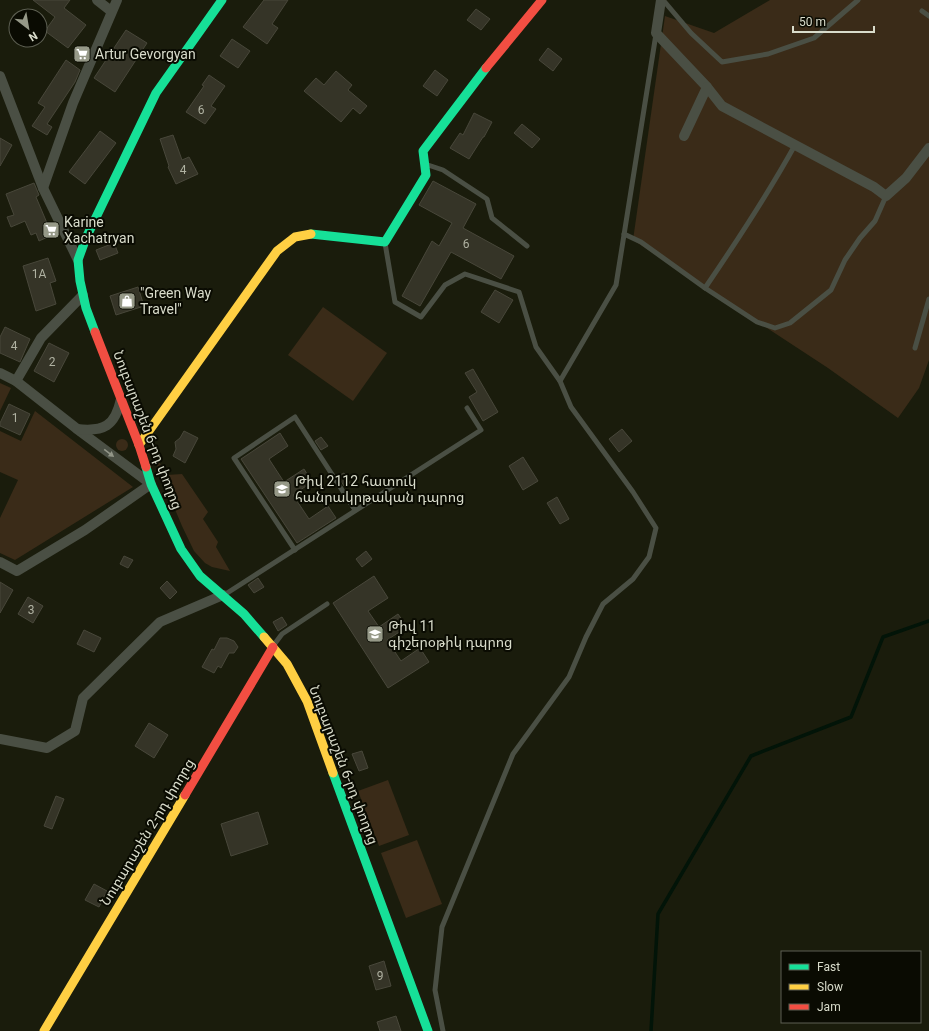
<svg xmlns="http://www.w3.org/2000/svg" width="929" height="1031" viewBox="0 0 929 1031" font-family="Roboto,'Noto Sans Armenian',sans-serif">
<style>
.green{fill:#3a2b18}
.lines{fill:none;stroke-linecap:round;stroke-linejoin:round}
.stream{stroke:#021408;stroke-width:3.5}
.building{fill:#353427;stroke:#48473a}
.lane{stroke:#4a4f44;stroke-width:5}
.street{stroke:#4a4f44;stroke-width:10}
.fast{stroke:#16e098;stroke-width:9}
.slow{stroke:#ffcf43;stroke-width:9}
.jam{stroke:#f24e42;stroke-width:9}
.oneway{fill:#929688}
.labels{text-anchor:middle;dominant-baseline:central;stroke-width:4;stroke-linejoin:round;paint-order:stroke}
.number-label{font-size:12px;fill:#b0b2a2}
.poi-label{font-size:14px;fill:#d9dccb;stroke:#0a0b02;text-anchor:start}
.street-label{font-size:14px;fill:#d9dccb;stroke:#0a0b02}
</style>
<rect width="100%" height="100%" fill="#1a1c0c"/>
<g class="green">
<path d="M 770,0 L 929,0 L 929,360 L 919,388 L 898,418 L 828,368 L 633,240 L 665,16 L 714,33 Z"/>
<path d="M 323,307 L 387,353 L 353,401 L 288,355 Z"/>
<path d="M 0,383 L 11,388 L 0,411 Z"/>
<path d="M 35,411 L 133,487 L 15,560 L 0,553 L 0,518 L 18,480 L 0,472 L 0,431 L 21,441 Z"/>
<circle cx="122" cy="445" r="6"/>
<path d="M 153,457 L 159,460 L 162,469 L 167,475 L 182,474 L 208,512 L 203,519 L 218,542 L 216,547 L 230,571 L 212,567 L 205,563 L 194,551 L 182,526 Z"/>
<path d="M 388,780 L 409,835 L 379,846 L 358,791 Z"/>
<path d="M 417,840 L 442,904 L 406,918 L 381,853 Z"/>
</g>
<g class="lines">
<path class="stream" d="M 651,1031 L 658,914 L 751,756 L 851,717 L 883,637 L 929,621"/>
</g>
<g class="building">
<path d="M 33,0 L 70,0 L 64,8 L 86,25 L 68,48 L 45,31 L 55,17 Z"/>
<path d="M 264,0 L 288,0 L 272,24 L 278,28 L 267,44 L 243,27 Z"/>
<path d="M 476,9 L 490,19 L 481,30 L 467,20 Z"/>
<path d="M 126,30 L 147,43 L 115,92 L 94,78 Z"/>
<path d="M 232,39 L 250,51 L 238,68 L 220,56 Z"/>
<path d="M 548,48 L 562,59 L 553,71 L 539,60 Z"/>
<path d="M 66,60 L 80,70 L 75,82 L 47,124 L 52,127 L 47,135 L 32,126 L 45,107 L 38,103 Z"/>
<path d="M 435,70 L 448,80 L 437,96 L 423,86 Z"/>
<path d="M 336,71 L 352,85 L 348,90 L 367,106 L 360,114 L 353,108 L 341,122 L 304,91 L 316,78 L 324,85 Z"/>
<path d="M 209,75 L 225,86 L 211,106 L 216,109 L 205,124 L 186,112 L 204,86 L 202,85 Z"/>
<path d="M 474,113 L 492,122 L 484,137 L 483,137 L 469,159 L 450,148 L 460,133 L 463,135 Z"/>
<path d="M 522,124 L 540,139 L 532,148 L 514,133 Z"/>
<path d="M 100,131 L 116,143 L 85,184 L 69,172 Z"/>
<path d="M 173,135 L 182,160 L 189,157 L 198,174 L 176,184 L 168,167 L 169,166 L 160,139 Z"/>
<path d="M 0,138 L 12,145 L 0,166 Z"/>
<path d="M 433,181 L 476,204 L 463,228 L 514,256 L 501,279 L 451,252 L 420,306 L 402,296 L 432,241 L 439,246 L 452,223 L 419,205 Z"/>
<path d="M 34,183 L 39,195 L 36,197 L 52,235 L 39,241 L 36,233 L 31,235 L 25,221 L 11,227 L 7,217 L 14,215 L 6,194 Z"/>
<path d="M 114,243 L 118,253 L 100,260 L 96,250 Z"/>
<path d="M 48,258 L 56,281 L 50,283 L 56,304 L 36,311 L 23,266 Z"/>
<path d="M 138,287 L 144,306 L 116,315 L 110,296 Z"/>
<path d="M 495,290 L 513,300 L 499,323 L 481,312 Z"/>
<path d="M 5,327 L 30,339 L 20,362 L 0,353 L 0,337 Z"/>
<path d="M 49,343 L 69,353 L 54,382 L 34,371 Z"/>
<path d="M 473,369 L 498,412 L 483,421 L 469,397 L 477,392 L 465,373 Z"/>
<path d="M 9,404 L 30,414 L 20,435 L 0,426 L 0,423 Z"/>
<path d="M 622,429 L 632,441 L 619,452 L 609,439 Z"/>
<path d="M 184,431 L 198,438 L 185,463 L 173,456 L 176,449 L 175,442 L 180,438 Z"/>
<path d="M 280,433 L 288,446 L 269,459 L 284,482 L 304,469 L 312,482 L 293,495 L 309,519 L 328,506 L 336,518 L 297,543 L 241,459 Z"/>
<path d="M 321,437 L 328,446 L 321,450 L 315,441 Z"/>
<path d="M 523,457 L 538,481 L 523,490 L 509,466 Z"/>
<path d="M 344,473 L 350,483 L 344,486 L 338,476 Z"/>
<path d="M 557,497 L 569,519 L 560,524 L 547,503 Z"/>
<path d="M 366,551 L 372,559 L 362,567 L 356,559 Z"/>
<path d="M 124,556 L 133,560 L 128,568 L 120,564 Z"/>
<path d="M 374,576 L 388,598 L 368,611 L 379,627 L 398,614 L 407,627 L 387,640 L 401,661 L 420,648 L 429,662 L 388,688 L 333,603 Z"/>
<path d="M 258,578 L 264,587 L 254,593 L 248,585 Z"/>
<path d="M 167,581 L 177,592 L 170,599 L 160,588 Z"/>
<path d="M 0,582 L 13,590 L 0,613 Z"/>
<path d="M 28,597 L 43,606 L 33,623 L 18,614 Z"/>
<path d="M 282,617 L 287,625 L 278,631 L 273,622 Z"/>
<path d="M 84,630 L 101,638 L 94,652 L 77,644 Z"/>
<path d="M 220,638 L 227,638 L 234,641 L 238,647 L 234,653 L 229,653 L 221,668 L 218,666 L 214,673 L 202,667 L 212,649 L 214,650 Z"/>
<path d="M 149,723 L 168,735 L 154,758 L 135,746 Z"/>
<path d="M 362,751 L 368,768 L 359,771 L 352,754 Z"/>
<path d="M 56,796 L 64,799 L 52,829 L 44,826 Z"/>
<path d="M 258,812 L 268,844 L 231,856 L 221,824 Z"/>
<path d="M 94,884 L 107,891 L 99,907 L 85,900 Z"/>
<path d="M 384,961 L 391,986 L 376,990 L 369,966 Z"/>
<path d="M 396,1016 L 401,1031 L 380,1031 L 377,1022 Z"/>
</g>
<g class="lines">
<g class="lane">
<path d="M 663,0 L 691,33 L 722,62 L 768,54 L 814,38 L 858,0"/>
<path d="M 922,11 L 929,16"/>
<path d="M 428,165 L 443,170 L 487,199 L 492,218 L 527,246"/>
<path d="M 624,234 L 641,242 L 705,288 L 757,322 L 775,328 L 790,323 L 831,290 L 845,260 L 860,238 L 875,221 L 886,196"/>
<path d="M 385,243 L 395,302 L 421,317 L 445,285 L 465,274 L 519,292 L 536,347 L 560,381 L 571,407 L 633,492 L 656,528 L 649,557 L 633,579 L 603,604 L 586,637 L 569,677 L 513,754 L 442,927 L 435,990 L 443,1031"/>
<path d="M 705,288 C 737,241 768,194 795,145"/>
<path d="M 915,348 L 929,299"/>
<path d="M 560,381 L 616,285 L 656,34"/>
<path d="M 295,550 L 234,458 L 295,417 L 355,510"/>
<path d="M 224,595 L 481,430 L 467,408"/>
<path d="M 273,646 L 282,634 L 327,604"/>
</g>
<g class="street">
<path d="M 97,0 L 111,11"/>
<path d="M 661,0 L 656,33 L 707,87 L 722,106 L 874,187 L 886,196 L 906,178 L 929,148"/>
<path d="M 0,76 L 43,188 L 78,260"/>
<path d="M 684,136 L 707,87"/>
<path d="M 43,188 L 73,103 L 117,0"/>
<path d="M 0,373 L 16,381 L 81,432 L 151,484 L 85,530 L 17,571 L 0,562"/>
<path d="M 16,381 L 41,338 L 83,295"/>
<path d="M 77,429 C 104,432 115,426 121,399"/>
<path d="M 0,739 L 47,748 L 75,731 L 83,698 L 160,622 L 223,595"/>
</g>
<g class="fast">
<path d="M 311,234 L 385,242 L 426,175 L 423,151 L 486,68"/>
<path d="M 95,332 L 86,308 L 80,281 L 78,260 L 86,238 L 156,93 L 222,0"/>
<path d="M 146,467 L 151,484 L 181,549 L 200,576 L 244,614 L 264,637"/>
<path d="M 333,773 L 428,1031"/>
</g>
<g class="slow">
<path d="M 139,445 L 277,251 L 295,237 L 311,234"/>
<path d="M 264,637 L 287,664 L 307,701 L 333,773"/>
<path d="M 44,1031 L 185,795"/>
</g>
<g class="jam">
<path d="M 486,68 L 542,0"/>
<path d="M 95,332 L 139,445 L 146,467"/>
<path d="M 185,795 L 273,647"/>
</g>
</g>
<defs><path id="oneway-solid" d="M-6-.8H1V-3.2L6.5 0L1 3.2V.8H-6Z"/></defs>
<use class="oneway" href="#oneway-solid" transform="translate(109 453) rotate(37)"/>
<defs>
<g id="supermarket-square" transform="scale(0.9)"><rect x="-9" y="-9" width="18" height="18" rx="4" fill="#969988" stroke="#0a0b02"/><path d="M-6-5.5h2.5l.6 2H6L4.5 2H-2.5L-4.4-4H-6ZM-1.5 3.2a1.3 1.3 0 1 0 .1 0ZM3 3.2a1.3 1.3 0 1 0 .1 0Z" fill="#fff"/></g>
<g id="shop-square" transform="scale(0.9)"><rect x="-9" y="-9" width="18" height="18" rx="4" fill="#969988" stroke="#0a0b02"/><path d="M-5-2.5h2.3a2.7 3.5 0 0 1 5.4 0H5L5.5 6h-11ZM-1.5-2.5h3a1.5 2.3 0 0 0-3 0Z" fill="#fff"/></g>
<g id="school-square" transform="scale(0.9)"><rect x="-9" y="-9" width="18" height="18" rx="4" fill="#969988" stroke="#0a0b02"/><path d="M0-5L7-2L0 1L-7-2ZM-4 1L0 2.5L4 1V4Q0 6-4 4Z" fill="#fff"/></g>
</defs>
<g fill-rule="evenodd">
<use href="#supermarket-square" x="82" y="54"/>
<use href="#supermarket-square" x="51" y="230"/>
<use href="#shop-square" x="127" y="301"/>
<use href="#school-square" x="282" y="489"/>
<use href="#school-square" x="375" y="634"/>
</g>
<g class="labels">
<g class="number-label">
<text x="201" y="110">6</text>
<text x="183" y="170">4</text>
<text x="466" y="244">6</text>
<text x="39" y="274">1A</text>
<text x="14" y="346">4</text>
<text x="52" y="362">2</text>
<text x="15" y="418">1</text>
<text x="31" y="610">3</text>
<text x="380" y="976">9</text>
</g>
<g class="poi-label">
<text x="95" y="54">Artur Gevorgyan</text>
<text x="64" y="222">Karine<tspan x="64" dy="16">Xachatryan</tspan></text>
<text x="140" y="293">"Green Way<tspan x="140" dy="16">Travel"</tspan></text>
<text x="295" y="481">Թիվ 2112 հատուկ<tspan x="295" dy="16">հանրակրթական դպրոց</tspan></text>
<text x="388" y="626">Թիվ 11<tspan x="388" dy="16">գիշերօթիկ դպրոց</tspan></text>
</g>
<g class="street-label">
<text transform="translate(148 430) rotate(69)">Նուբարաշեն 6-րդ փողոց</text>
<text transform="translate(344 765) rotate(69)">Նուբարաշեն 6-րդ փողոց</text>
<text transform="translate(147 832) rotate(-59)">Նուբարաշեն 2-րդ փողոց</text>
</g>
</g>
<rect x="781" y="951" width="140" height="72" fill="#0a0b02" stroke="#5d5f52"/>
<rect x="789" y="964" width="20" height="6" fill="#16e098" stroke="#5d5f52"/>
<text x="817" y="971" font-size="12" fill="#d9dccb">Fast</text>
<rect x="789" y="984" width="20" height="6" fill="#ffcf43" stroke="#5d5f52"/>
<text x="817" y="991" font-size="12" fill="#d9dccb">Slow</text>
<rect x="789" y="1004" width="20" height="6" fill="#f24e42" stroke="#5d5f52"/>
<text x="817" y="1011" font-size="12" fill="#d9dccb">Jam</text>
<g transform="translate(28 28) rotate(149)"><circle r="19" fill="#0a0b02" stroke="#5d5f52"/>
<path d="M0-3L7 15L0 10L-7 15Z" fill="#969988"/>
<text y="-6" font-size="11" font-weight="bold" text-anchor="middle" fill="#d9dccb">N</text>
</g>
<path d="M793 26v6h81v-6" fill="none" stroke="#d9dccb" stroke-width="2"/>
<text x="799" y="26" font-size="12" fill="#d9dccb" stroke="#0a0b02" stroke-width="3" paint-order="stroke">50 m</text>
</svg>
